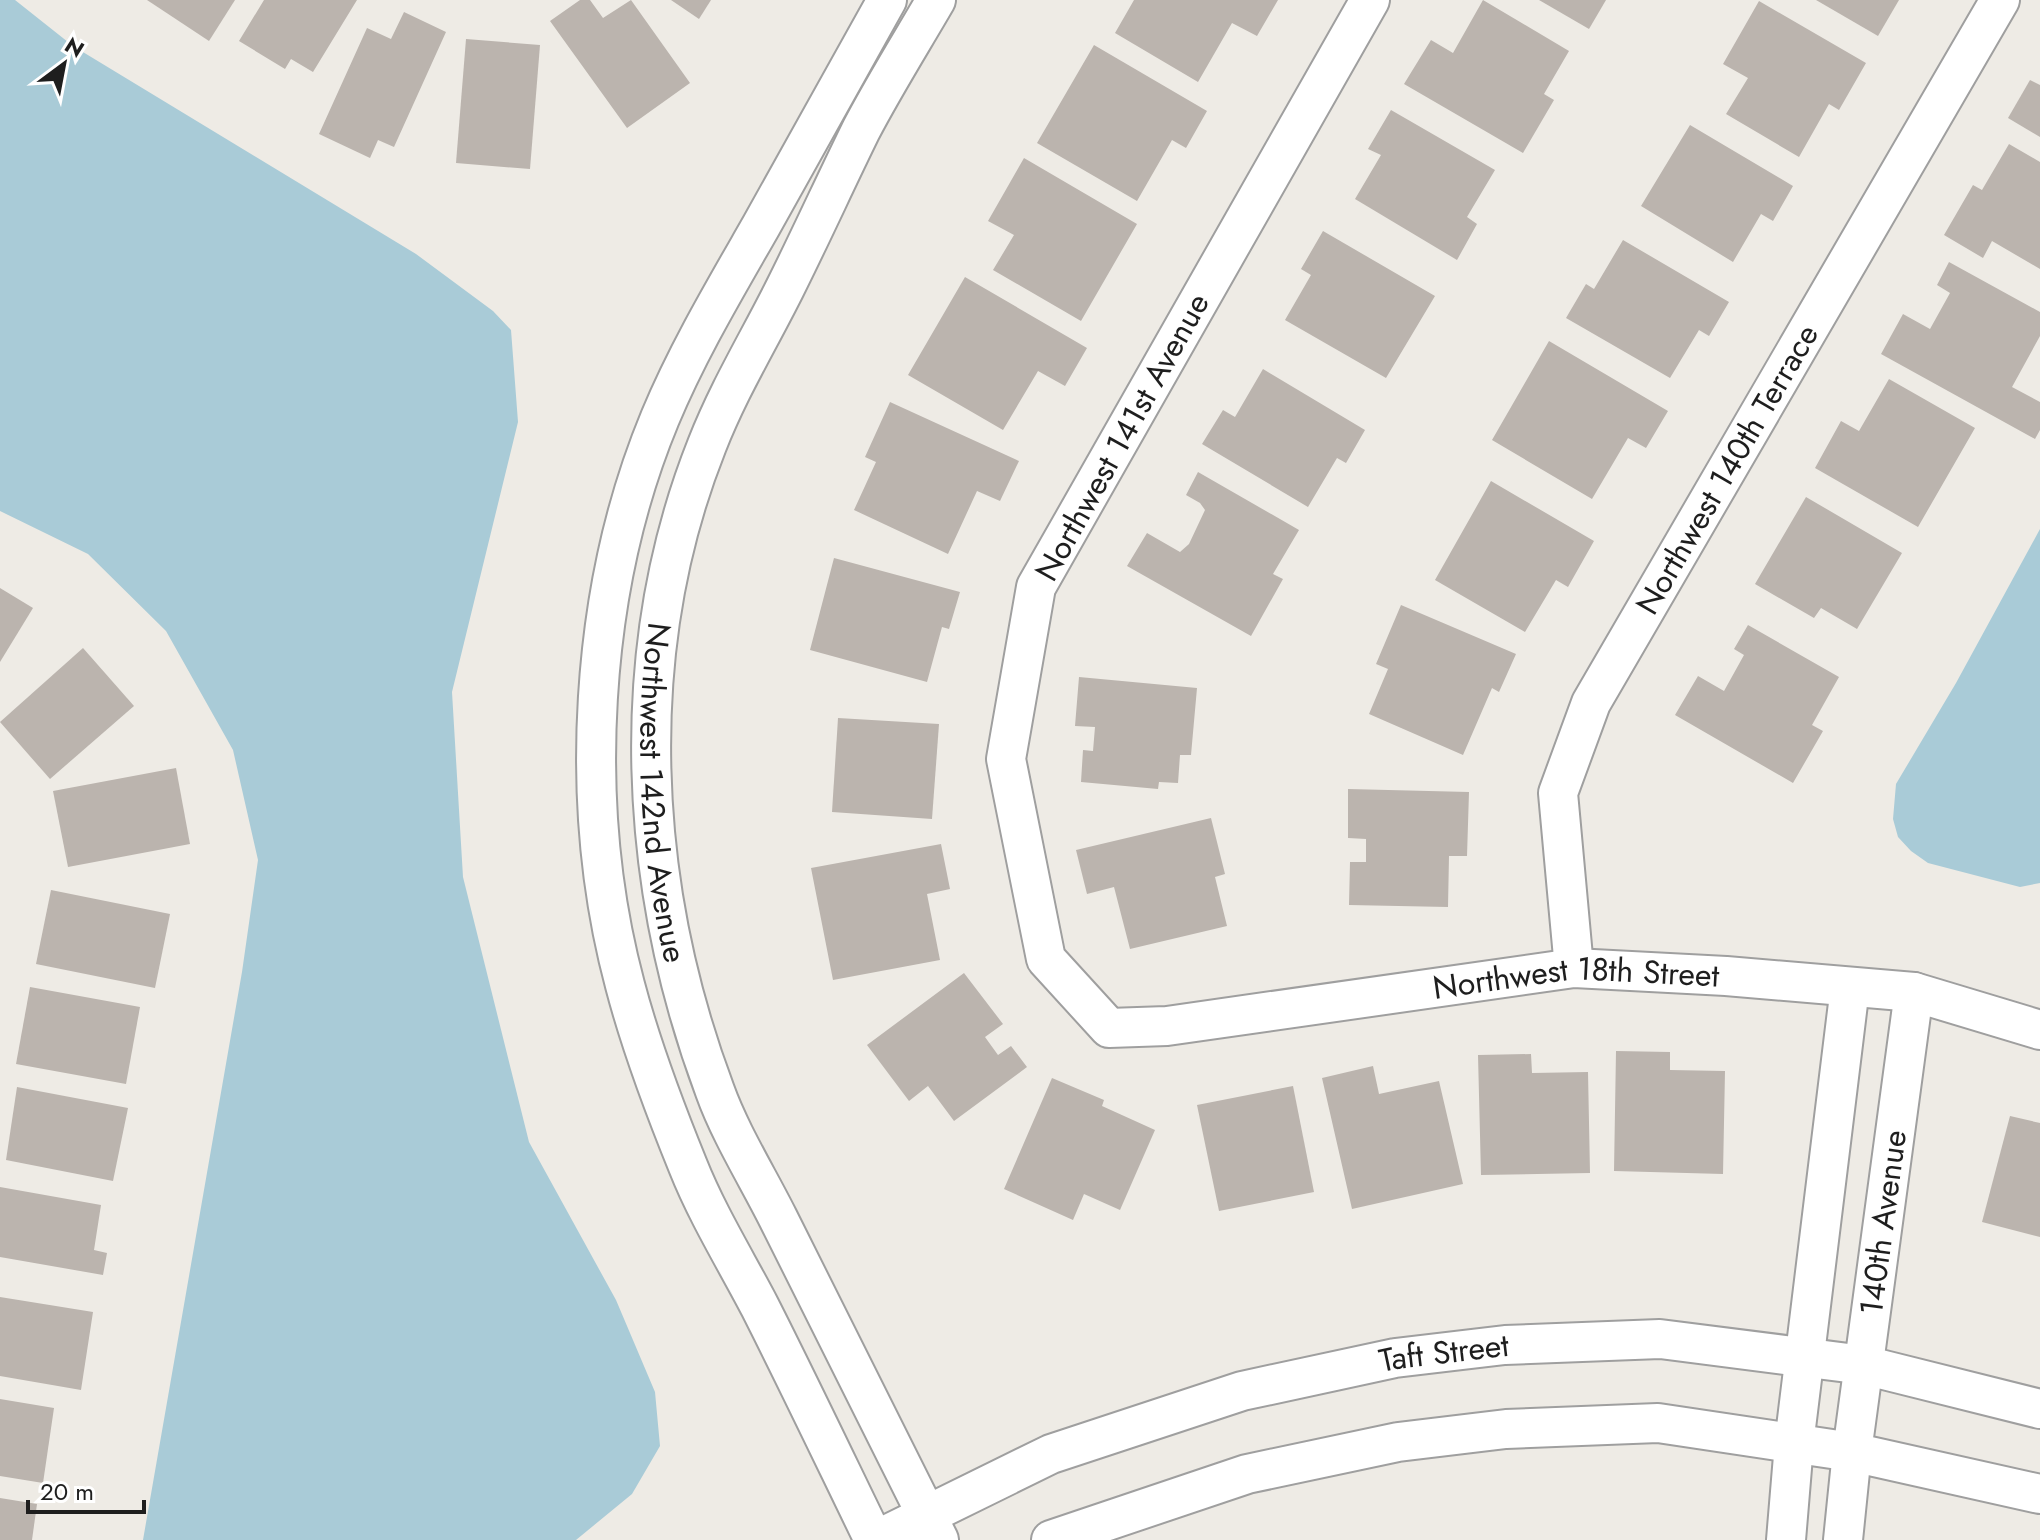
<svg xmlns="http://www.w3.org/2000/svg" width="2040" height="1540" viewBox="0 0 2040 1540" font-family="Jost,sans-serif">
<style>
.water{fill:#a9cbd7}
.building{fill:#bbb4ae}
.lines{fill:none;stroke-linecap:round;stroke-linejoin:round}
.minor-casing{stroke:#9f9f9f;stroke-width:42}
.minor{stroke:#fff;stroke-width:38}
.labels{text-anchor:middle;dominant-baseline:central;stroke-width:8;stroke-linejoin:round;paint-order:stroke}
.street-label{font-size:32px;fill:#1e1e1e;stroke:#fff}
</style>
<rect width="100%" height="100%" fill="#eeebe5"/>
<g class="water">
<path d="M 0,0 L 15,0 L 73,46 L 416,254 L 493,311 L 511,330 L 518,422 L 452,692 L 463,877 L 529,1142 L 616,1300 L 655,1392 L 660,1446 L 632,1494 L 576,1540 L 143,1540 L 242,972 L 258,860 L 233,750 L 166,631 L 88,554 L 0,511 Z"/>
<path d="M 2040,529 L 2040,883 L 2020,887 L 1928,863 L 1911,851 L 1898,837 L 1893,819 L 1896,784 L 1956,683 Z"/>
</g>
<g class="building">
<path d="M 147,0 L 235,0 L 209,41 Z"/>
<path d="M 264,0 L 357,0 L 313,72 L 291,59 L 285,69 L 239,41 Z"/>
<path d="M 580,0 L 590,0 L 603,18 L 631,0 L 690,83 L 627,128 L 550,21 Z"/>
<path d="M 671,0 L 711,0 L 699,19 Z"/>
<path d="M 1134,0 L 1278,0 L 1257,36 L 1232,23 L 1198,82 L 1115,33 Z"/>
<path d="M 1483,0 L 1569,51 L 1544,94 L 1554,100 L 1523,153 L 1404,84 L 1431,40 L 1453,53 Z"/>
<path d="M 1539,0 L 1606,0 L 1589,29 Z"/>
<path d="M 1816,0 L 1899,0 L 1878,36 Z"/>
<path d="M 1759,1 L 1866,63 L 1839,110 L 1829,104 L 1799,157 L 1726,114 L 1748,78 L 1723,64 Z"/>
<path d="M 404,12 L 446,32 L 394,147 L 378,140 L 370,158 L 319,134 L 367,28 L 391,39 Z"/>
<path d="M 466,39 L 540,45 L 530,169 L 456,163 Z"/>
<path d="M 1094,45 L 1207,111 L 1186,148 L 1172,140 L 1137,201 L 1037,143 Z"/>
<path d="M 2030,80 L 2040,85 L 2040,137 L 2008,118 Z"/>
<path d="M 1391,110 L 1495,170 L 1467,217 L 1477,224 L 1457,260 L 1355,199 L 1381,155 L 1368,149 Z"/>
<path d="M 1690,125 L 1793,186 L 1773,221 L 1761,214 L 1733,262 L 1641,206 Z"/>
<path d="M 2009,144 L 2040,162 L 2040,269 L 1992,241 L 1983,258 L 1944,235 L 1973,185 L 1982,190 Z"/>
<path d="M 1024,158 L 1137,224 L 1081,321 L 993,270 L 1014,235 L 988,221 Z"/>
<path d="M 1323,231 L 1435,296 L 1386,378 L 1285,320 L 1311,275 L 1301,269 Z"/>
<path d="M 1623,240 L 1729,302 L 1709,336 L 1699,330 L 1670,378 L 1566,318 L 1586,284 L 1594,289 Z"/>
<path d="M 1949,262 L 2040,312 L 2040,336 L 2012,387 L 2040,402 L 2040,430 L 2035,439 L 1881,354 L 1903,314 L 1930,329 L 1950,293 L 1937,285 Z"/>
<path d="M 965,277 L 1087,348 L 1065,386 L 1038,371 L 1003,430 L 908,375 Z"/>
<path d="M 1549,341 L 1668,411 L 1646,448 L 1628,438 L 1592,499 L 1492,440 Z"/>
<path d="M 1263,369 L 1365,430 L 1346,463 L 1337,458 L 1308,507 L 1202,444 L 1223,410 L 1235,417 Z"/>
<path d="M 1889,379 L 1975,428 L 1918,527 L 1815,468 L 1841,421 L 1859,431 Z"/>
<path d="M 890,402 L 1019,461 L 1000,501 L 977,491 L 948,554 L 854,510 L 876,462 L 865,457 Z"/>
<path d="M 1198,472 L 1299,530 L 1273,574 L 1283,579 L 1251,636 L 1127,566 L 1147,533 L 1180,552 L 1189,544 L 1205,510 L 1200,503 L 1186,495 Z"/>
<path d="M 1491,481 L 1594,541 L 1568,587 L 1556,580 L 1525,632 L 1435,580 Z"/>
<path d="M 1806,497 L 1902,553 L 1857,629 L 1821,608 L 1814,618 L 1755,584 Z"/>
<path d="M 834,558 L 960,592 L 949,629 L 942,627 L 927,682 L 810,650 Z"/>
<path d="M 0,588 L 33,608 L 0,662 Z"/>
<path d="M 1401,605 L 1516,654 L 1499,692 L 1492,688 L 1463,755 L 1369,714 L 1388,669 L 1376,664 Z"/>
<path d="M 1748,625 L 1839,677 L 1812,725 L 1823,731 L 1793,783 L 1675,715 L 1698,676 L 1724,691 L 1744,655 L 1734,649 Z"/>
<path d="M 83,648 L 134,706 L 50,779 L 0,722 Z"/>
<path d="M 1079,677 L 1197,688 L 1191,755 L 1180,755 L 1178,783 L 1159,782 L 1158,789 L 1081,782 L 1083,750 L 1093,751 L 1095,727 L 1075,726 Z"/>
<path d="M 838,718 L 939,724 L 932,819 L 832,812 Z"/>
<path d="M 176,768 L 190,844 L 68,867 L 53,791 Z"/>
<path d="M 1348,789 L 1469,792 L 1467,856 L 1449,856 L 1448,907 L 1349,905 L 1350,862 L 1366,862 L 1366,839 L 1348,838 Z"/>
<path d="M 1211,818 L 1225,874 L 1215,877 L 1227,926 L 1130,949 L 1114,887 L 1087,894 L 1076,850 Z"/>
<path d="M 941,844 L 950,889 L 927,894 L 940,960 L 833,980 L 811,868 Z"/>
<path d="M 51,890 L 170,914 L 155,988 L 36,964 Z"/>
<path d="M 964,973 L 1003,1024 L 985,1037 L 998,1055 L 1011,1046 L 1027,1067 L 954,1121 L 928,1086 L 909,1101 L 867,1045 Z"/>
<path d="M 30,987 L 140,1007 L 126,1084 L 16,1064 Z"/>
<path d="M 1616,1051 L 1670,1052 L 1670,1070 L 1725,1071 L 1723,1174 L 1614,1171 Z"/>
<path d="M 1531,1054 L 1532,1073 L 1588,1072 L 1590,1173 L 1481,1175 L 1478,1055 Z"/>
<path d="M 1373,1066 L 1379,1094 L 1439,1081 L 1463,1184 L 1352,1209 L 1322,1078 Z"/>
<path d="M 1052,1078 L 1104,1100 L 1102,1106 L 1155,1130 L 1120,1210 L 1084,1194 L 1073,1220 L 1004,1189 Z"/>
<path d="M 1293,1086 L 1314,1192 L 1219,1211 L 1197,1105 Z"/>
<path d="M 17,1087 L 128,1108 L 113,1181 L 6,1160 Z"/>
<path d="M 2010,1116 L 2040,1123 L 2040,1237 L 1982,1222 Z"/>
<path d="M 0,1187 L 101,1205 L 94,1250 L 107,1253 L 103,1275 L 0,1257 Z"/>
<path d="M 0,1297 L 93,1312 L 81,1390 L 0,1376 Z"/>
<path d="M 0,1399 L 54,1408 L 43,1483 L 0,1476 Z"/>
<path d="M 0,1498 L 37,1504 L 32,1540 L 0,1540 Z"/>
</g>
<g class="lines">
<g class="minor-casing">
<g id="minor">
<path id="s1" d="M 936,0 C 911,43 884,86 861,130 C 835,183 811,236 785,288 C 758,342 729,389 707,445 C 625,651 638,886 715,1091 C 730,1133 758,1178 778,1218 C 831,1326 886,1433 939,1540"/>
<path id="s2" d="M 1370,0 L 1036,587 L 1006,759 L 1046,959 L 1109,1028 L 1167,1026 L 1574,968 L 1726,976 L 1914,992 L 2040,1030"/>
<path id="s3" d="M 1574,968 L 1558,793 L 1591,703 L 2000,0"/>
<path d="M 874,1540 C 836,1462 799,1384 760,1307 C 736,1261 707,1214 688,1166 C 664,1107 641,1046 625,985 C 577,806 589,589 660,418 C 688,351 725,289 761,226 C 803,151 845,75 887,0"/>
<path id="s4" d="M 876,1540 L 1051,1454 L 1242,1391 L 1395,1358 L 1505,1345 L 1660,1339 L 1864,1365 L 2040,1409"/>
<path d="M 1051,1540 L 1247,1474 L 1398,1442 L 1506,1429 L 1658,1423 L 1852,1452 L 2040,1494"/>
<path d="M 1786,1540 L 1794,1444 L 1850,987"/>
<path id="s5" d="M 1843,1540 L 1852,1452 L 1914,992"/>
</g>
</g>
<use href="#minor" class="minor"/>
</g>
<g class="labels">
<g class="street-label">
<text transform="translate(1122 437) rotate(-61)">Northwest 141st Avenue</text>
<text stroke="none"><textPath href="#s3" startOffset="542">Northwest 140th Terrace</textPath></text>
<text stroke="none"><textPath href="#s1" startOffset="856">Northwest 142nd Avenue</textPath></text>
<text stroke="none"><textPath href="#s2" startOffset="1618">Northwest 18th Street</textPath></text>
<text stroke="none"><textPath href="#s5" startOffset="320">140th Avenue</textPath></text>
<text stroke="none"><textPath href="#s4" startOffset="602">Taft Street</textPath></text>
</g>
</g>
<g transform="translate(64 64) rotate(32)" stroke="#ffffff" stroke-width="6" paint-order="stroke">
<path d="M0-6L14 30L0 20L-14 30Z" fill="#1e1e1e"/>
<text y="-12" font-size="22" font-weight="bold" text-anchor="middle" fill="#1e1e1e">N</text>
</g>
<path d="M28 1500v12h116v-12" fill="none" stroke="#1e1e1e" stroke-width="4"/>
<text x="40" y="1500" font-size="24" fill="#1e1e1e" stroke="#ffffff" stroke-width="6" paint-order="stroke">20 m</text>
</svg>
